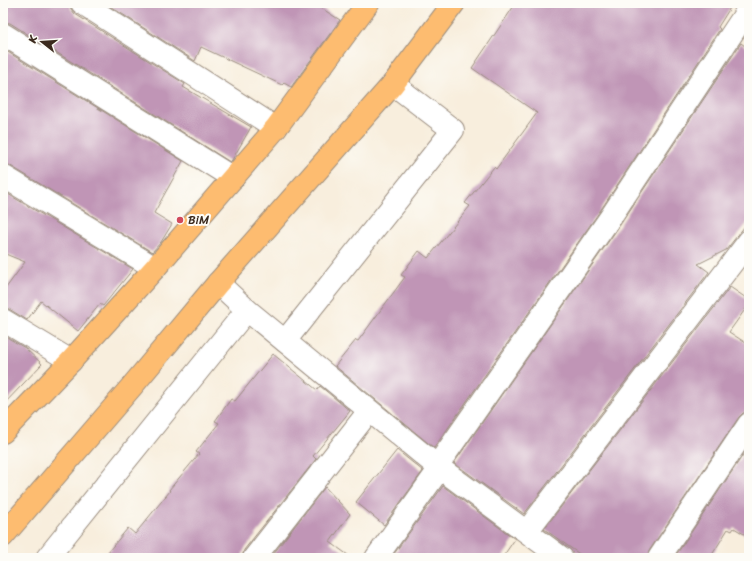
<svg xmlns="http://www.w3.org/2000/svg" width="752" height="561" viewBox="0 0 752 561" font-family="Sriracha,sans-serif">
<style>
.building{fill:#c095b6}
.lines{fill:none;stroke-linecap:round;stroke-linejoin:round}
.minor-casing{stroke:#9a8c7e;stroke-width:24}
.major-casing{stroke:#9a8c7e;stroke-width:24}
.minor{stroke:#fff;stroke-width:22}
.major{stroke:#fdbc6f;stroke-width:22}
.poi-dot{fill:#d1495b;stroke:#fdfcf7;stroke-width:1.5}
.labels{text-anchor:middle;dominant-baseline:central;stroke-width:4;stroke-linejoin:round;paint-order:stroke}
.poi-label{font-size:12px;fill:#3b2a1e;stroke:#fdfcf7;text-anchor:start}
</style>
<rect width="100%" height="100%" fill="#fdfcf7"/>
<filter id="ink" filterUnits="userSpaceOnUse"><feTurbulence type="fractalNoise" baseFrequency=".025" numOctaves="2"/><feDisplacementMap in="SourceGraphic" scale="8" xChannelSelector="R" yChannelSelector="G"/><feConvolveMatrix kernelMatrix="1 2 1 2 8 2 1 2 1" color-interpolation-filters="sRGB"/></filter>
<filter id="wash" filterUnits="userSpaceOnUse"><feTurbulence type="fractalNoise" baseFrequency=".012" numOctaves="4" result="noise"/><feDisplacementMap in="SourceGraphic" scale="16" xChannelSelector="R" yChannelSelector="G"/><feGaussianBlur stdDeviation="0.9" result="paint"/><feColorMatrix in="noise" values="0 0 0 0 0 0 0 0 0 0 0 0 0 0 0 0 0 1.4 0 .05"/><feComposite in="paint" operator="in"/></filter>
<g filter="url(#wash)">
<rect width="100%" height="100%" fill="#f8eedd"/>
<g id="blocks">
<g class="building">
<path d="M 3,3 L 70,3 L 71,9 L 75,14 L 185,84 L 183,87 L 251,127 L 232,160 L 230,162 L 10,23 L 3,22 Z"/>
<path d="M 105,3 L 313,3 L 340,20 L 291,87 L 284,83 L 282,85 L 201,47 L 195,61 Z"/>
<path d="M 516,3 L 733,3 L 718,27 L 720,29 L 600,211 L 434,448 L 335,366 L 356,340 L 358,341 L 405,277 L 401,275 L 419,251 L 428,258 L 470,206 L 465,203 L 494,167 L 496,169 L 537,113 L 472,68 Z"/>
<path d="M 741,43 L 749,49 L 749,221 L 726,250 L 698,264 L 709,272 L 524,514 L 454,463 L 620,225 Z"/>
<path d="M 3,49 L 183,161 L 154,213 L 172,224 L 161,242 L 152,252 L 9,165 L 3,164 Z"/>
<path d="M 3,191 L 133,269 L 103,306 L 100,304 L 78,331 L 41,301 L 27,320 L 9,309 L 3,308 L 3,292 L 25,262 L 3,253 Z"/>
<path d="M 730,287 L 749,300 L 749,304 L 729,332 L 749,345 L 749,412 L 743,413 L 739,417 L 649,551 L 647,558 L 585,558 L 544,529 Z"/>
<path d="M 3,335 L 25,348 L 42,364 L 3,405 Z"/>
<path d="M 273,354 L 317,390 L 320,386 L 350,411 L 313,456 L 316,459 L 244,550 L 242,558 L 103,558 L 128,528 L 135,534 L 170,491 L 169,490 L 199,454 L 196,452 L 219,423 L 215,421 L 231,399 L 235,401 Z"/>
<path d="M 749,446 L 749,537 L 734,528 L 732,531 L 728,529 L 710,558 L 674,558 Z"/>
<path d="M 397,450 L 423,471 L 384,525 L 356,502 Z"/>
<path d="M 443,486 L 515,539 L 502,558 L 391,558 Z"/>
<path d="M 325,487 L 350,514 L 330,542 L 352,558 L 270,558 Z"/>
</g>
</g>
</g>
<g filter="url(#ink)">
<use href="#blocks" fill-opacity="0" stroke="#9a8c7e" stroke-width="1"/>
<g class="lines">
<g class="minor-casing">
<g id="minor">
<path d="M 82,3 L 276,128"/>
<path d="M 3,34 L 233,178"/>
<path d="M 3,176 L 155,268"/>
<path d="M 218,283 L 247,310 L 437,466 L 562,558"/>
<path d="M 3,320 L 71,361"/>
<path d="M 285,341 L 453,130 L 393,84"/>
<path d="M 437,466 L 610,218 L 749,8"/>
<path d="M 527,531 L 749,241"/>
<path d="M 47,558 L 247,310"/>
<path d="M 254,558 L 369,411"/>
<path d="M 376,558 L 440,468"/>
<path d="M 659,558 L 749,424"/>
</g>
</g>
<g class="major-casing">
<g id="major">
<path d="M 3,432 L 71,361 L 155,268 L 276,128 L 368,3"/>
<path d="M 3,536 L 133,385 L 218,283 L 393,84 L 454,3"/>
</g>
</g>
<use href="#minor" class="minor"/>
<use href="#major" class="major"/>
</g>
</g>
<circle class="poi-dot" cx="180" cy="220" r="4"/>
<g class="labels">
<g class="poi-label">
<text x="188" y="220">BiM</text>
</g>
</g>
<rect width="752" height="561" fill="none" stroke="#fdfcf7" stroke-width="16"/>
<g transform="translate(42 42) rotate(287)" stroke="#fdfcf7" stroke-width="3" paint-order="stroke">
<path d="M0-3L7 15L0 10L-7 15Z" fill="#3b2a1e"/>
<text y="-6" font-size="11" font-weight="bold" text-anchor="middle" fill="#3b2a1e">K</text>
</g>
</svg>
